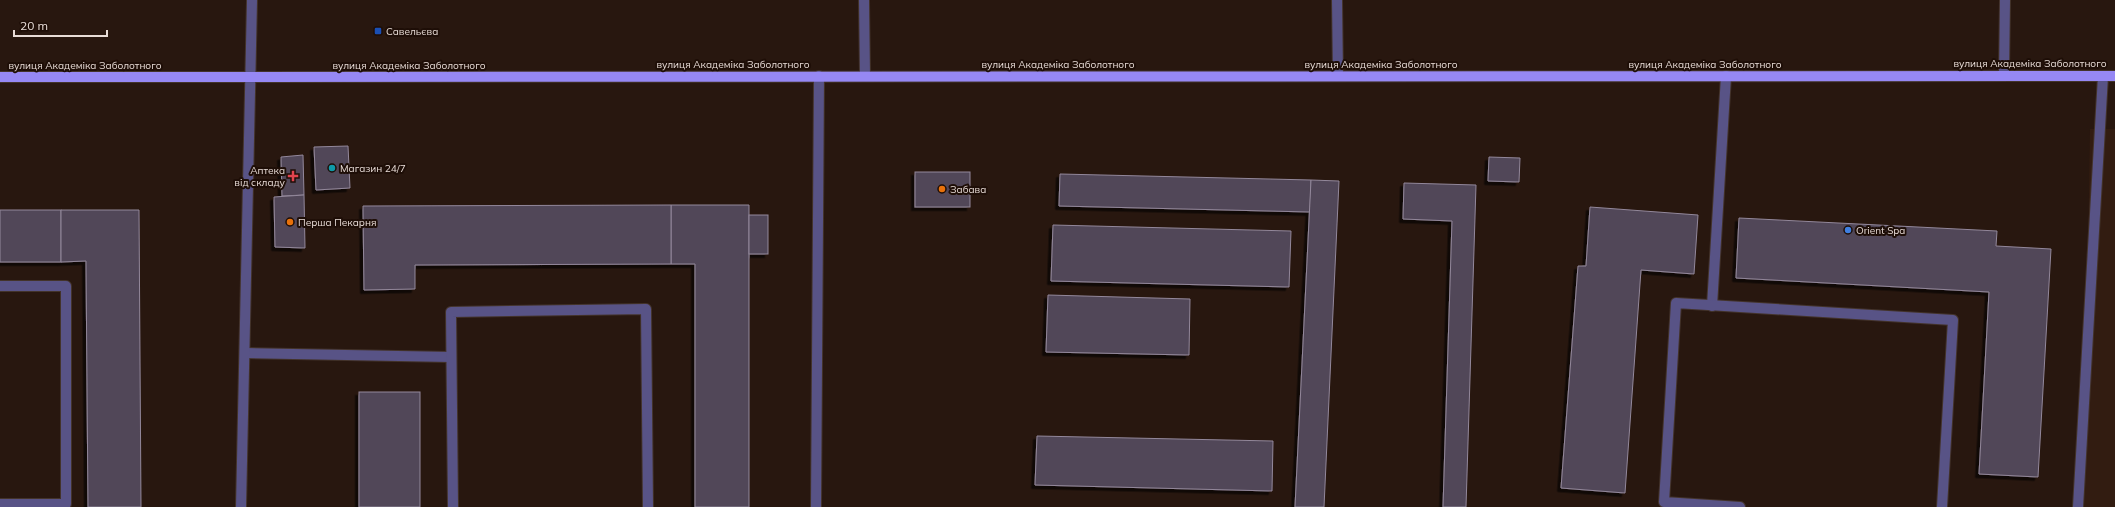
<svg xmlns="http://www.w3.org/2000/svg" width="2115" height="507" viewBox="0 0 2115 507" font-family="Mulish,sans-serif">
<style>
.built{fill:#321c11}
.building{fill:#514758;stroke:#93889b;filter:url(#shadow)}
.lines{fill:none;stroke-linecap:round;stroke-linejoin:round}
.service-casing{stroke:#43332b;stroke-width:12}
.primary-casing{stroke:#43332b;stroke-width:12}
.service{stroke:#585386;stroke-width:10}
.primary{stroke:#9688f4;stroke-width:10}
.transit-dot{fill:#1a4fb4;stroke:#1e0e07;stroke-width:1.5}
.culture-dot{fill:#0f9aa8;stroke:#1e0e07;stroke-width:1.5}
.health-dot{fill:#e0444e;stroke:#1e0e07;stroke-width:1.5}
.food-dot{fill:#e8710a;stroke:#1e0e07;stroke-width:1.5}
.shop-dot{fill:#3f7fe0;stroke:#1e0e07;stroke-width:1.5}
.labels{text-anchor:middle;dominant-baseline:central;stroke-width:4;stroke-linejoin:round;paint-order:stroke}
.poi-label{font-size:10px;fill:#e8dcd7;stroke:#1e0e07;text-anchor:start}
.street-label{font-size:10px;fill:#e8dcd7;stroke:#1e0e07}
</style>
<defs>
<filter id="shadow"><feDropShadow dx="-3.5" dy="3.5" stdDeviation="0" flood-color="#0009"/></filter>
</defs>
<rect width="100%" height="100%" fill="#28170f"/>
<path class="built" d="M 2090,129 L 2115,129 L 2115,507 L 2084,507 Z"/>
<g class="building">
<path d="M 348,146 L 350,188 L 316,190 L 314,147 Z"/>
<path d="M 303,155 L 304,195 L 282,196 L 281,157 Z"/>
<path d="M 1489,157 L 1520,158 L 1519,182 L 1488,181 Z"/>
<rect x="915" y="172" width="55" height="35"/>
<path d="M 1060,174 L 1311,180 L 1310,212 L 1059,206 Z"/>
<path d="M 1311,180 L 1339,181 L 1324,507 L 1295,507 Z"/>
<path d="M 1404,183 L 1476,185 L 1466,507 L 1443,507 L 1452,221 L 1403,219 Z"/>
<path d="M 304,195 L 305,248 L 275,247 L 274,197 Z"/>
<path d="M 671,205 L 749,205 L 749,507 L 695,507 L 695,264 L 671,264 Z"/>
<path d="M 671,205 L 671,264 L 415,265 L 415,289 L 364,290 L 363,206 Z"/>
<path d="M 1590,207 L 1698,215 L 1694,274 L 1641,270 L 1625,493 L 1561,488 L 1578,266 L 1586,266 Z"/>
<rect x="0" y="210" width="61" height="52"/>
<path d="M 61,210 L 139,210 L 141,507 L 88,507 L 86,261 L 61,262 Z"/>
<rect x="749" y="215" width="19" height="39"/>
<path d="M 1739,218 L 1997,231 L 1996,246 L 2051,249 L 2038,477 L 1979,474 L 1989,292 L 1736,278 Z"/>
<path d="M 1053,225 L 1291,231 L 1289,287 L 1051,281 Z"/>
<path d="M 1048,295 L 1190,299 L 1189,355 L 1046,352 Z"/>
<rect x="359" y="392" width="61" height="115"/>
<path d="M 1037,436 L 1273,441 L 1272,491 L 1035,485 Z"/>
</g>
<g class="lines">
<g class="service-casing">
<g id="service">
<path d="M 864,0 L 865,76"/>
<path d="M 1337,0 L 1338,76"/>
<path d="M 2004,75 L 2005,0"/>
<path d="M 0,286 L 66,286 L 66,504 L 0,504"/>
<path d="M 1712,306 L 1726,76"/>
<path d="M 245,353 L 451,357"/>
<path d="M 241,507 L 252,0"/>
<path d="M 453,507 L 451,312 L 646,309 L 648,507"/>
<path d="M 816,507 L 819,76"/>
<path d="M 1740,507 L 1664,502 L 1676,303 L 1953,320 L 1942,507"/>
<path d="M 2078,507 L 2103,76"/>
</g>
</g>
<g class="primary-casing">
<path id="primary" d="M 0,77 L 2115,76"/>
</g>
<use href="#service" class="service"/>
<use href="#primary" class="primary"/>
</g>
<rect class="transit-dot" x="374" y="27" width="8" height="8" rx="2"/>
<circle class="culture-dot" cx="332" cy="168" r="4"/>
<path class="health-dot" d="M291 170h4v4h4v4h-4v4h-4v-4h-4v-4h4z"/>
<g class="food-dot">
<circle cx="942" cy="189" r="4"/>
<circle cx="290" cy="222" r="4"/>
</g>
<circle class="shop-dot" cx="1848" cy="230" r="4"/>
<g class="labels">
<g class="poi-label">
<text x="386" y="31">Савельєва</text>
<text x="340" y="168">Магазин 24/7</text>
<text x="285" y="170" text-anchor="end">Аптека<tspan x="285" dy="12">від складу</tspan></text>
<text x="950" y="189">Забава</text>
<text x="298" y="222">Перша Пекарня</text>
<text x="1856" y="230">Orient Spa</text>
</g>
<g class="street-label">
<text x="2030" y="63">вулиця Академіка Заболотного</text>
<text x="733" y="64">вулиця Академіка Заболотного</text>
<text x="1058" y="64">вулиця Академіка Заболотного</text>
<text x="1381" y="64">вулиця Академіка Заболотного</text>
<text x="1705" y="64">вулиця Академіка Заболотного</text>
<text x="85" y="65">вулиця Академіка Заболотного</text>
<text x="409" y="65">вулиця Академіка Заболотного</text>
</g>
</g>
<path d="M14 30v6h93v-6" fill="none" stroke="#e8dcd7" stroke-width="2"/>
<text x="20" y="30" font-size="12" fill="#e8dcd7" stroke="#1e0e07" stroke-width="3" paint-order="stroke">20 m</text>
</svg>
